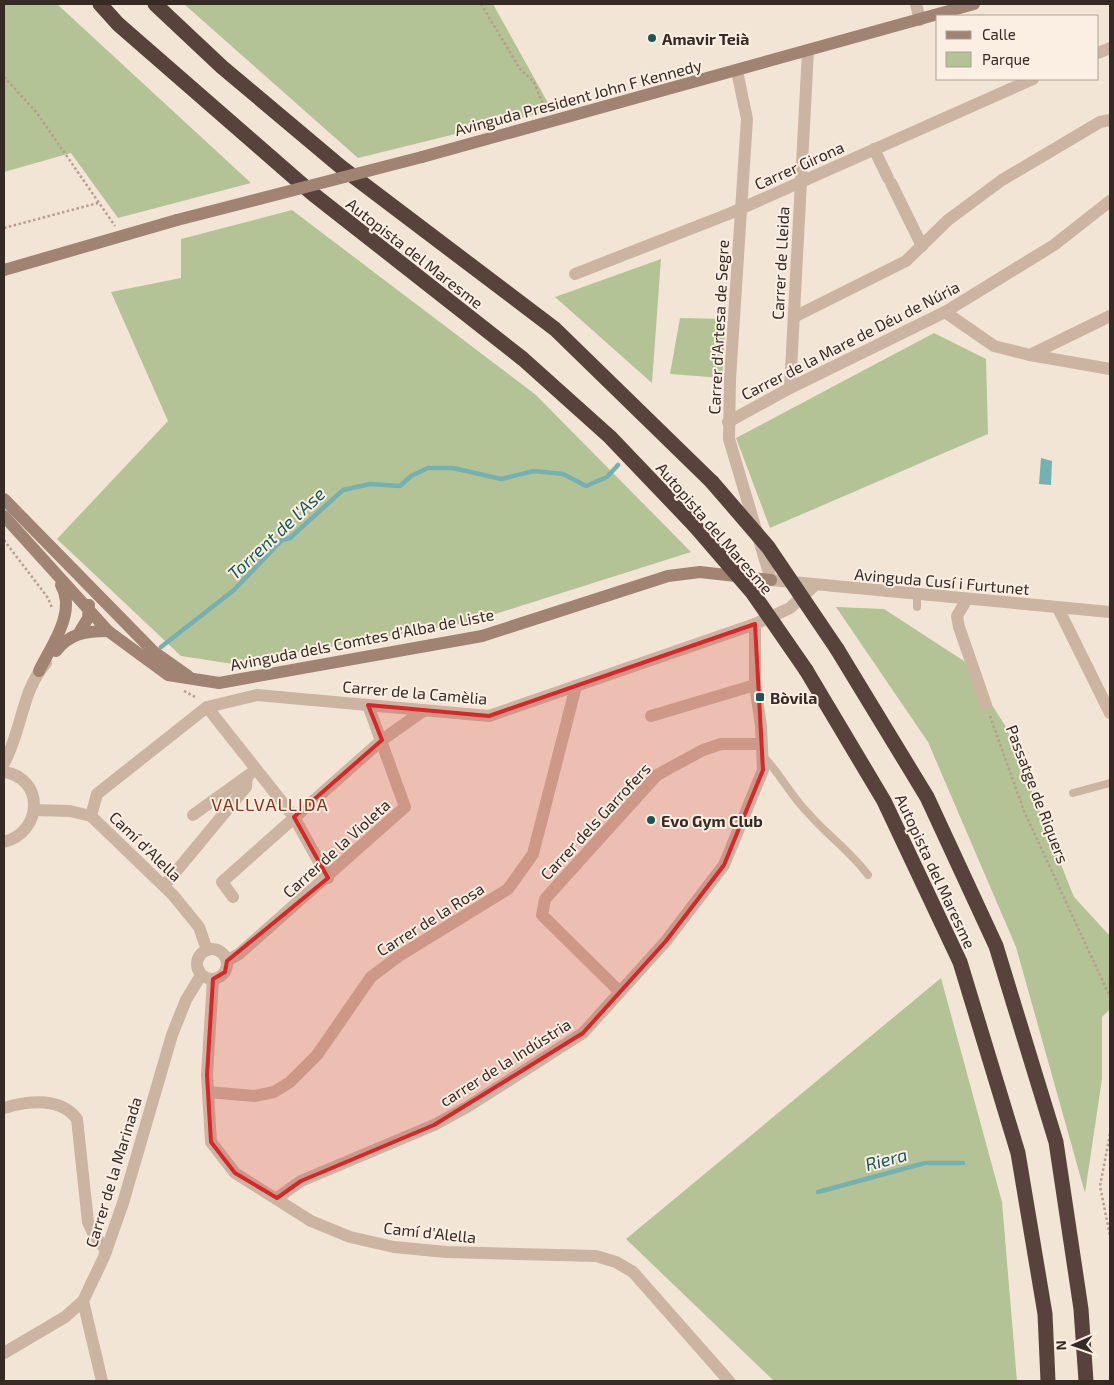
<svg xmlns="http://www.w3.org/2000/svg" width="1114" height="1385" viewBox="0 0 1114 1385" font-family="'Exo 2',sans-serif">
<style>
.green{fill:#b4c395}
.water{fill:#73b1b2}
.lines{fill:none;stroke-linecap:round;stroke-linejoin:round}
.stream{stroke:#73b1b2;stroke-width:4.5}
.path{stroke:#b89e8c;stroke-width:2.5;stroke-dasharray:2.5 2.5;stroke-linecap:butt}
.lane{stroke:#ccb4a2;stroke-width:8}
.street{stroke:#ccb4a2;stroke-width:12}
.secondary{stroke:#a08373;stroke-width:12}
.highway{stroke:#57433b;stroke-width:15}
.secondary-bridge{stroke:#a08373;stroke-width:12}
.highway-bridge{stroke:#57433b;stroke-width:15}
.marked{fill:#d62828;fill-opacity:0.2;stroke:#d62828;stroke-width:4;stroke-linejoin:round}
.poi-dot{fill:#17575a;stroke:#fbefe3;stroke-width:2}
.labels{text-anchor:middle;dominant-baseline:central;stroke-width:4;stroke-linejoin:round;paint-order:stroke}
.poi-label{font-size:16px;font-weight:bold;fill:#362a25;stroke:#fbefe3;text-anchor:start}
.street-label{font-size:16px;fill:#362a25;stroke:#fbefe3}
.water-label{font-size:18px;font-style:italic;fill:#17575a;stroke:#fbefe3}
.neighbourhood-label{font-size:18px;letter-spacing:1px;fill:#8b3117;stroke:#fbefe3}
</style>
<rect width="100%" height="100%" fill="#f3e5d6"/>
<g class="green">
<path d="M 4,4 L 57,4 L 251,183 L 118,218 L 71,153 L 4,172 Z"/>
<path d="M 184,4 L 493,4 L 552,110 L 358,158 Z"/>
<path d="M 292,210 L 536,395 L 691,552 L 470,622 L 233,664 L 181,656 L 57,539 L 168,421 L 111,292 L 181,278 L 181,239 Z"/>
<path d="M 661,259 L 652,383 L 555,297 Z"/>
<path d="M 680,318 L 726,319 L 722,378 L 670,374 Z"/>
<path d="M 934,333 L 986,359 L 988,434 L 770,528 L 736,438 Z"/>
<path d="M 836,607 L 884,609 L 964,661 L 1006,727 L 1074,897 L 1110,936 L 1110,1009 L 1102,1017 L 1102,1079 L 1085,1193 L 1016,947 L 928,742 Z"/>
<path d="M 941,978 L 1002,1202 L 1017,1381 L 774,1381 L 626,1239 Z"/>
</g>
<path class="water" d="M 1041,458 L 1052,461 L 1051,485 L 1039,484 Z"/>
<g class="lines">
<g class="stream">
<path d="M 161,647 L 234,590 L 282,540 L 290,538 L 343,490 L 370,484 L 400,486 L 411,476 L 428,468 L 453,468 L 501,479 L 534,471 L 563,474 L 586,486 L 607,477 L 618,465"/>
<path d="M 818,1192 L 925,1163 L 963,1163"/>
</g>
<g class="path">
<path d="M 481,4 L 520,69 L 534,82 L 545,109"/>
<path d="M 4,77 L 37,113 L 115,226"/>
<path d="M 4,228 L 98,203"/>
<path d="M 4,540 L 48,598 L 52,608"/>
<path d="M 184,691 L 197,698"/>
<path d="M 990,716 L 1024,811 L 1110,997"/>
<path d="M 1110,1134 L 1100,1186 L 1110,1236"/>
</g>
<g class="lane">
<path d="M 917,607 L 917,594"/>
<path d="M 762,755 C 780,773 790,795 808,813 C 827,835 850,851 868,875"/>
<path d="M 1073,793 L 1110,783"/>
</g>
<g class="street">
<path d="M 916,4 L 920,20"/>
<path d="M 1098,53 L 1110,48"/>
<path d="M 737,71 L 747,119 L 730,379 L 729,439 L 771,580 L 1110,612"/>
<path d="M 874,149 L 888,178"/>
<path d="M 891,183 L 922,246"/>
<path d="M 575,274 L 731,213 L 1033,79"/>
<path d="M 945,312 L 994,346 L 1030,355 L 1110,369"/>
<path d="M 794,317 L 906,261 L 948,220 L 1002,180 L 1100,122 L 1110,120"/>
<path d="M 1030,355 L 1110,316"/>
<path d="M 790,388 L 808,51"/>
<path d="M 728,422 L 790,388 L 945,312 L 1054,245 L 1110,201"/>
<path d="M 967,599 L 957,616 L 959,627 L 986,705"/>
<path d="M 1058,608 L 1110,713"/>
<path d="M 207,707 L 294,817 L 328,878"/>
<path d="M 651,716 L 755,685"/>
<path d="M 4,763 C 22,732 21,691 46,663"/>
<path d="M 4,772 C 45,778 43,832 4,842"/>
<path d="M 34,810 L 70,811 L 91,816 L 173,895 L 199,927 L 207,950"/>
<path d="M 193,815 L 250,774"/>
<path d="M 91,816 L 97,794 L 207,707 L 257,695 L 489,716 L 755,624"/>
<path d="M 164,886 L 246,787 L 247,777"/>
<path d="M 233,897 L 222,882 L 382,740 L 423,711"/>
<circle cx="212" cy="964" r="15"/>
<path d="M 227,961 L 239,954 L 405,807 L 368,705"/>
<path d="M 213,979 L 207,1075 L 211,1142 L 235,1173 L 311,1221 L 350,1237 L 394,1247 L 446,1252 L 596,1256 L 616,1262 L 633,1272 L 729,1381"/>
<path d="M 620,992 L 542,915 L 545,899 L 657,775 L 703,750 L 721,744 L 761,744"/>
<path d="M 208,1092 L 254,1096 L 274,1092 L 290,1082 L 317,1055 L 371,977 L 399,956 L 508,889 L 533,854 L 576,686"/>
<path d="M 4,1108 C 28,1101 60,1097 77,1119 L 88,1222 L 94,1235 L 106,1250"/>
<path d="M 277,1198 L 301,1181 L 434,1125 L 467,1107 L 583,1033 L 666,941 L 724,865 L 763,770 L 761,726 L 755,685 L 755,624 L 790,608 L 815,585"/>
<path d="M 4,1353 L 65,1317 L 83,1301"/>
<path d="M 102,1381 L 83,1301 L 104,1257 L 123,1203 L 172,1035 L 186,1000 L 201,975"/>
</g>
<g class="secondary">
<path d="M 422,157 L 974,4"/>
<path d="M 4,270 L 177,220"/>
<path d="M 4,499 L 154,652 L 188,676"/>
<path d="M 4,516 L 108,631 L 168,675 L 219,683 L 482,636 L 668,576 L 700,572 L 771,580"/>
<path d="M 79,633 L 88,618 L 89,605"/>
<path d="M 56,651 C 70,633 86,631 108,631"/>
<path d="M 39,671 C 51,646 77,612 61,585"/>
</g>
<g class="highway">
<path d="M 100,4 L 118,24 L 313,194 L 523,359 L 610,437 L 695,526"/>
<path d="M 155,4 L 222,67 L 341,167 L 555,329 L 712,482"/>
<path d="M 837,649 L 927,797 L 996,946 L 1056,1142 L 1081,1309 L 1086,1381"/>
<path d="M 806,670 L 884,801 L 960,962 L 1018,1153 L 1045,1314 L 1048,1381"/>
</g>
<path class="secondary-bridge" d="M 177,220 L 422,157"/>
<g class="highway-bridge">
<path d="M 712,482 L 768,547 L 837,649"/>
<path d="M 695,526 L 752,592 L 806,670"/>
</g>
</g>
<path class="marked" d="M 755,624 L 763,770 L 724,865 L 666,941 L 583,1033 L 434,1125 L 301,1181 L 277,1198 L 235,1173 L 211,1142 L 207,1075 L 213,979 L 225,972 L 227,961 L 328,878 L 294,817 L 382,740 L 368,705 L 489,716 Z"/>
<g class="poi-dot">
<circle cx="652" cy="38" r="5"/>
<rect x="755" y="692" width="10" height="10" rx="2.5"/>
<circle cx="651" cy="820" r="5"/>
</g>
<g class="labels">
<g class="poi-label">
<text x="662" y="38">Amavir Teià</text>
<text x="770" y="697">Bòvila</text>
<text x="661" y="820">Evo Gym Club</text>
</g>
<g class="street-label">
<text transform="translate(578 97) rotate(-15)">Avinguda President John F Kennedy</text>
<text transform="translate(799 165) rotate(-24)">Carrer Girona</text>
<text transform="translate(415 253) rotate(38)">Autopista del Maresme</text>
<text transform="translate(780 263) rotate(-87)">Carrer de Lleida</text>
<text transform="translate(718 327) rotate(-87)">Carrer d'Artesa de Segre</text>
<text transform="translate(850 340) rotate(-27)">Carrer de la Mare de Déu de Núria</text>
<text transform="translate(715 528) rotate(49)">Autopista del Maresme</text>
<text transform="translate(942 581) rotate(5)">Avinguda Cusí i Furtunet</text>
<text transform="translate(362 639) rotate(-11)">Avinguda dels Comtes d'Alba de Liste</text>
<text transform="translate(415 692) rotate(5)">Carrer de la Camèlia</text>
<text transform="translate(1038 794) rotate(69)">Passatge de Riquers</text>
<text transform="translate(595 821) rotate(-47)">Carrer dels Garrofers</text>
<text transform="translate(146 846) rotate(44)">Camí d'Alella</text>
<text transform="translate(336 848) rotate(-42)">Carrer de la Violeta</text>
<text transform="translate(936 871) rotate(65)">Autopista del Maresme</text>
<text transform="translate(430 919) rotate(-32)">Carrer de la Rosa</text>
<text transform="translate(505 1062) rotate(-32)">carrer de la Indústria</text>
<text transform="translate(113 1172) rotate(-73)">Carrer de la Marinada</text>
<text transform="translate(430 1232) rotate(6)">Camí d'Alella</text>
</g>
<g class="water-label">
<text transform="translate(276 533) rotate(-43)">Torrent de l'Ase</text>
<text transform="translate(886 1159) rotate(-15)">Riera</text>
</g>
<g class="neighbourhood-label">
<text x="270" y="804">VALLVALLIDA</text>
</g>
</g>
<rect width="1114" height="1385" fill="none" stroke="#362a25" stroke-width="10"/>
<rect x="936" y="15" width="162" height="65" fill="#fbefe3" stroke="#aca097"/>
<rect x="946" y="31" width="25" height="8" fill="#a08373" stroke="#aca097"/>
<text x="982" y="40" font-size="15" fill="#362a25">Calle</text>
<rect x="946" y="52" width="25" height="15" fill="#b4c395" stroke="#aca097"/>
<text x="982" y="65" font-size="15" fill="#362a25">Parque</text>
<g transform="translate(1074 1345) rotate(268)" stroke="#fbefe3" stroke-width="4" paint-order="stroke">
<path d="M0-4L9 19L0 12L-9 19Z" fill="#362a25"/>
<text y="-8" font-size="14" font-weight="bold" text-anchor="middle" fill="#362a25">N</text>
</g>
</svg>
